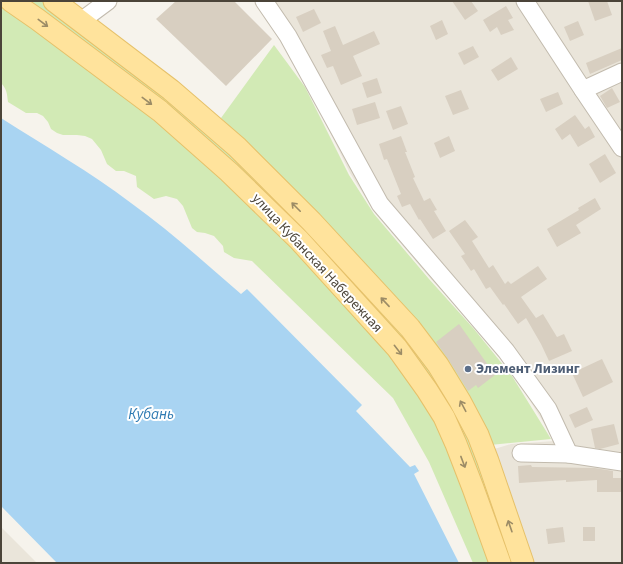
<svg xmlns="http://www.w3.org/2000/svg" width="623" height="564" viewBox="0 0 623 564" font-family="'Source Sans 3',sans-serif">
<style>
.residential{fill:#eae5da}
.green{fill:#d2eab5}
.water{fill:#a9d4f2}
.building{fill:#d8cfc1}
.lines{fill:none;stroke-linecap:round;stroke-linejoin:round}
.minor-casing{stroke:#c2bbae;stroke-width:19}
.major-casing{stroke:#e6c16a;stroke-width:23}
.minor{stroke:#fff;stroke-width:17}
.major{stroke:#ffe39c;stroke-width:21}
.oneway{stroke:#9c8c66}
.service-dot{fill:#5c6f8a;stroke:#fff;stroke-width:1.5}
.labels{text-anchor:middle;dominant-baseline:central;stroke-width:4;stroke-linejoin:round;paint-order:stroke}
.street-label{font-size:14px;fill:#4b4439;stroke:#fff}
.service-label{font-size:14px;font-weight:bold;fill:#4e5e75;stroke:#fff;text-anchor:start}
.water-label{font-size:15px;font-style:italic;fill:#2e7ab2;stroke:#fff}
</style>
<rect width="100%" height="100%" fill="#f6f3ec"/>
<g class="residential">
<path d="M 258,1 L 622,1 L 622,563 L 530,563 L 491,450 L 511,444 L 555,441 L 514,375 L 476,328 L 430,278 L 375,213 L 350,173 L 285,41 Z"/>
<path d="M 1,527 L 37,563 L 1,563 Z"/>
</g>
<g class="green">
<path d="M 22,1 L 43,1 L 128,66 L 246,167 L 426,360 L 467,429 L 516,563 L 507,563 L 475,478 L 346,284 Z"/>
<path d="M 1,2 L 178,137 L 295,247 L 400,364 L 437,421 L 492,563 L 473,563 L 429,462 L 393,398 L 252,261 L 234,258 L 224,252 L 223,246 L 214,236 L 205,233 L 197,232 L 192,228 L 183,206 L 177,199 L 166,196 L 154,199 L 137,187 L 136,176 L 124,171 L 116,171 L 107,164 L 101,150 L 92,139 L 85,136 L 77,135 L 63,135 L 57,133 L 51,129 L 48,122 L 43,116 L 37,113 L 26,113 L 8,102 C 7,94 7,89 1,83 Z"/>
<path d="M 274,45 L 305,87 L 349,175 L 374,214 L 429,279 L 474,329 L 512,376 L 551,439 L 490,445 L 450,363 L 366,267 L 293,188 L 221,118 Z"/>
</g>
<path class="water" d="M 1,118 C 45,146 90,172 131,203 C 170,231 205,263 241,294 L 247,289 L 362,405 L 356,411 L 410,467 L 415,465 L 419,471 L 414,474 L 459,563 L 57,563 L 1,506 Z"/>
<g class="building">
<path d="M 176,1 L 234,1 L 272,39 L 226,86 L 156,19 Z"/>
<path d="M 452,1 L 471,1 L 478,11 L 465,20 Z"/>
<path d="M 588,1 L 607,1 L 612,15 L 595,21 Z"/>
<path d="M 506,6 L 513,18 L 508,20 L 514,30 L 501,35 L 497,27 L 490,32 L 483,20 Z"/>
<path d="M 314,9 L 321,23 L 303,32 L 296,17 Z"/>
<path d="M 442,20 L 448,34 L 436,40 L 430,26 Z"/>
<path d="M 578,21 L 584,35 L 570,41 L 564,27 Z"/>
<path d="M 335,26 L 343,45 L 374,31 L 380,44 L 353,56 L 362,76 L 341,85 L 333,66 L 327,68 L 321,55 L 331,51 L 323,31 Z"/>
<path d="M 473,46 L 479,57 L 464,65 L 458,53 Z"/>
<path d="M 622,48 L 622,60 L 590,74 L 586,63 Z"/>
<path d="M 511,57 L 518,69 L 498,81 L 491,70 Z"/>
<path d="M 377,78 L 382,93 L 367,98 L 362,83 Z"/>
<path d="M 612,88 L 620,102 L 607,108 L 600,96 Z"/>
<path d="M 461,90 L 469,109 L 453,115 L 445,96 Z"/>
<path d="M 558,92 L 563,104 L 546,112 L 540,99 Z"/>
<path d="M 375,102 L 380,118 L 357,125 L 352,109 Z"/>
<path d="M 401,106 L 408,124 L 393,130 L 386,111 Z"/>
<path d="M 575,115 L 585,129 L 589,126 L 595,137 L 578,147 L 570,134 L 562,140 L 555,129 Z"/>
<path d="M 401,136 L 407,152 L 405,152 L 415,177 L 413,178 L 424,201 L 430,198 L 437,210 L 434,211 L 446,231 L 433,239 L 420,219 L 419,220 L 410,204 L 402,207 L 397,196 L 401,194 L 387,159 L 384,160 L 379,144 Z"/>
<path d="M 449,136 L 455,151 L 440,158 L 434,143 Z"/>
<path d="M 605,154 L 616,173 L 600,183 L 589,164 Z"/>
<path d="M 595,198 L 601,209 L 576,225 L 581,233 L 557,247 L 547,229 L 579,210 L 578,208 Z"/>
<path d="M 465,220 L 478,237 L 472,241 L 489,268 L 493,265 L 505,284 L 508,281 L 511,284 L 538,266 L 547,279 L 521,297 L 536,318 L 543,314 L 557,337 L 564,334 L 572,351 L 549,361 L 541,344 L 526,318 L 518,324 L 504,304 L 503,305 L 490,287 L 486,289 L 474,269 L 471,271 L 461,256 L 465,254 L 449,231 Z"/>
<path d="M 459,324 L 495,375 L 478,388 L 476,385 L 468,391 L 448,359 L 436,342 Z"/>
<path d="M 602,359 L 613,382 L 583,397 L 572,373 Z"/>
<path d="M 587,407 L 593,420 L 575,428 L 569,415 Z"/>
<path d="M 614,424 L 619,444 L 600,449 L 595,448 L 591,429 Z"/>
<path d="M 531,465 L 532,467 L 595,468 L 613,471 L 613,478 L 622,478 L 622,492 L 597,492 L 597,480 L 566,482 L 566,480 L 519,483 L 518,466 Z"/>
<path d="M 563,527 L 565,542 L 548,544 L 546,529 Z"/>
<rect x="583" y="527" width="12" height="14"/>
</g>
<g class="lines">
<g class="minor-casing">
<g id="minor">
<path d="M 264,1 L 288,36 L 380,204 L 506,351 L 548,409 L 569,454"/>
<path d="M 525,1 L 583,90 L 622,148"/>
<path d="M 81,21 L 108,1"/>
<path d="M 583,90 L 622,72"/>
<path d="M 521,453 L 569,454 L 622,462"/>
</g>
</g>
<g class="major-casing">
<g id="major">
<path d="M 11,1 L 37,19 L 160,111 L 229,172 L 299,240 L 397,348 L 427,390 L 444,417 L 456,444 L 473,488 L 500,563"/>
<path d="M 54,1 L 171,90 L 237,147 L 312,222 L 410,328 L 438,365 L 460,401 L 478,435 L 488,461 L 523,563"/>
</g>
</g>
<use href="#minor" class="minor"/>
<use href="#major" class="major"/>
</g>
<defs><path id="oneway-shaft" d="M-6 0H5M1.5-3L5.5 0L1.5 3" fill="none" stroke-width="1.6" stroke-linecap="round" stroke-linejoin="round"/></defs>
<g class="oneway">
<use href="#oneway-shaft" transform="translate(43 23) rotate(37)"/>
<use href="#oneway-shaft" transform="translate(147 101) rotate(37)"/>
<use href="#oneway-shaft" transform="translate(296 207) rotate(-135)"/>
<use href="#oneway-shaft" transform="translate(385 302) rotate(-133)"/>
<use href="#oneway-shaft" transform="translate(398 350) rotate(52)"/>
<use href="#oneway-shaft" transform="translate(463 406) rotate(-118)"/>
<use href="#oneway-shaft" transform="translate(463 462) rotate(69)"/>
<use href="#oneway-shaft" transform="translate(510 526) rotate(-109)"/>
</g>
<circle class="service-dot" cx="468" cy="369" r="4"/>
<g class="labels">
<g class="street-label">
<text transform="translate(317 263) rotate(47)">улица Кубанская Набережная</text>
</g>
<g class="service-label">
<text x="476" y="369">Элемент Лизинг</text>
</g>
<g class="water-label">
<text x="151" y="414">Кубань</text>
</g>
</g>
<rect width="623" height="564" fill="none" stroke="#4b4439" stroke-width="4"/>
</svg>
